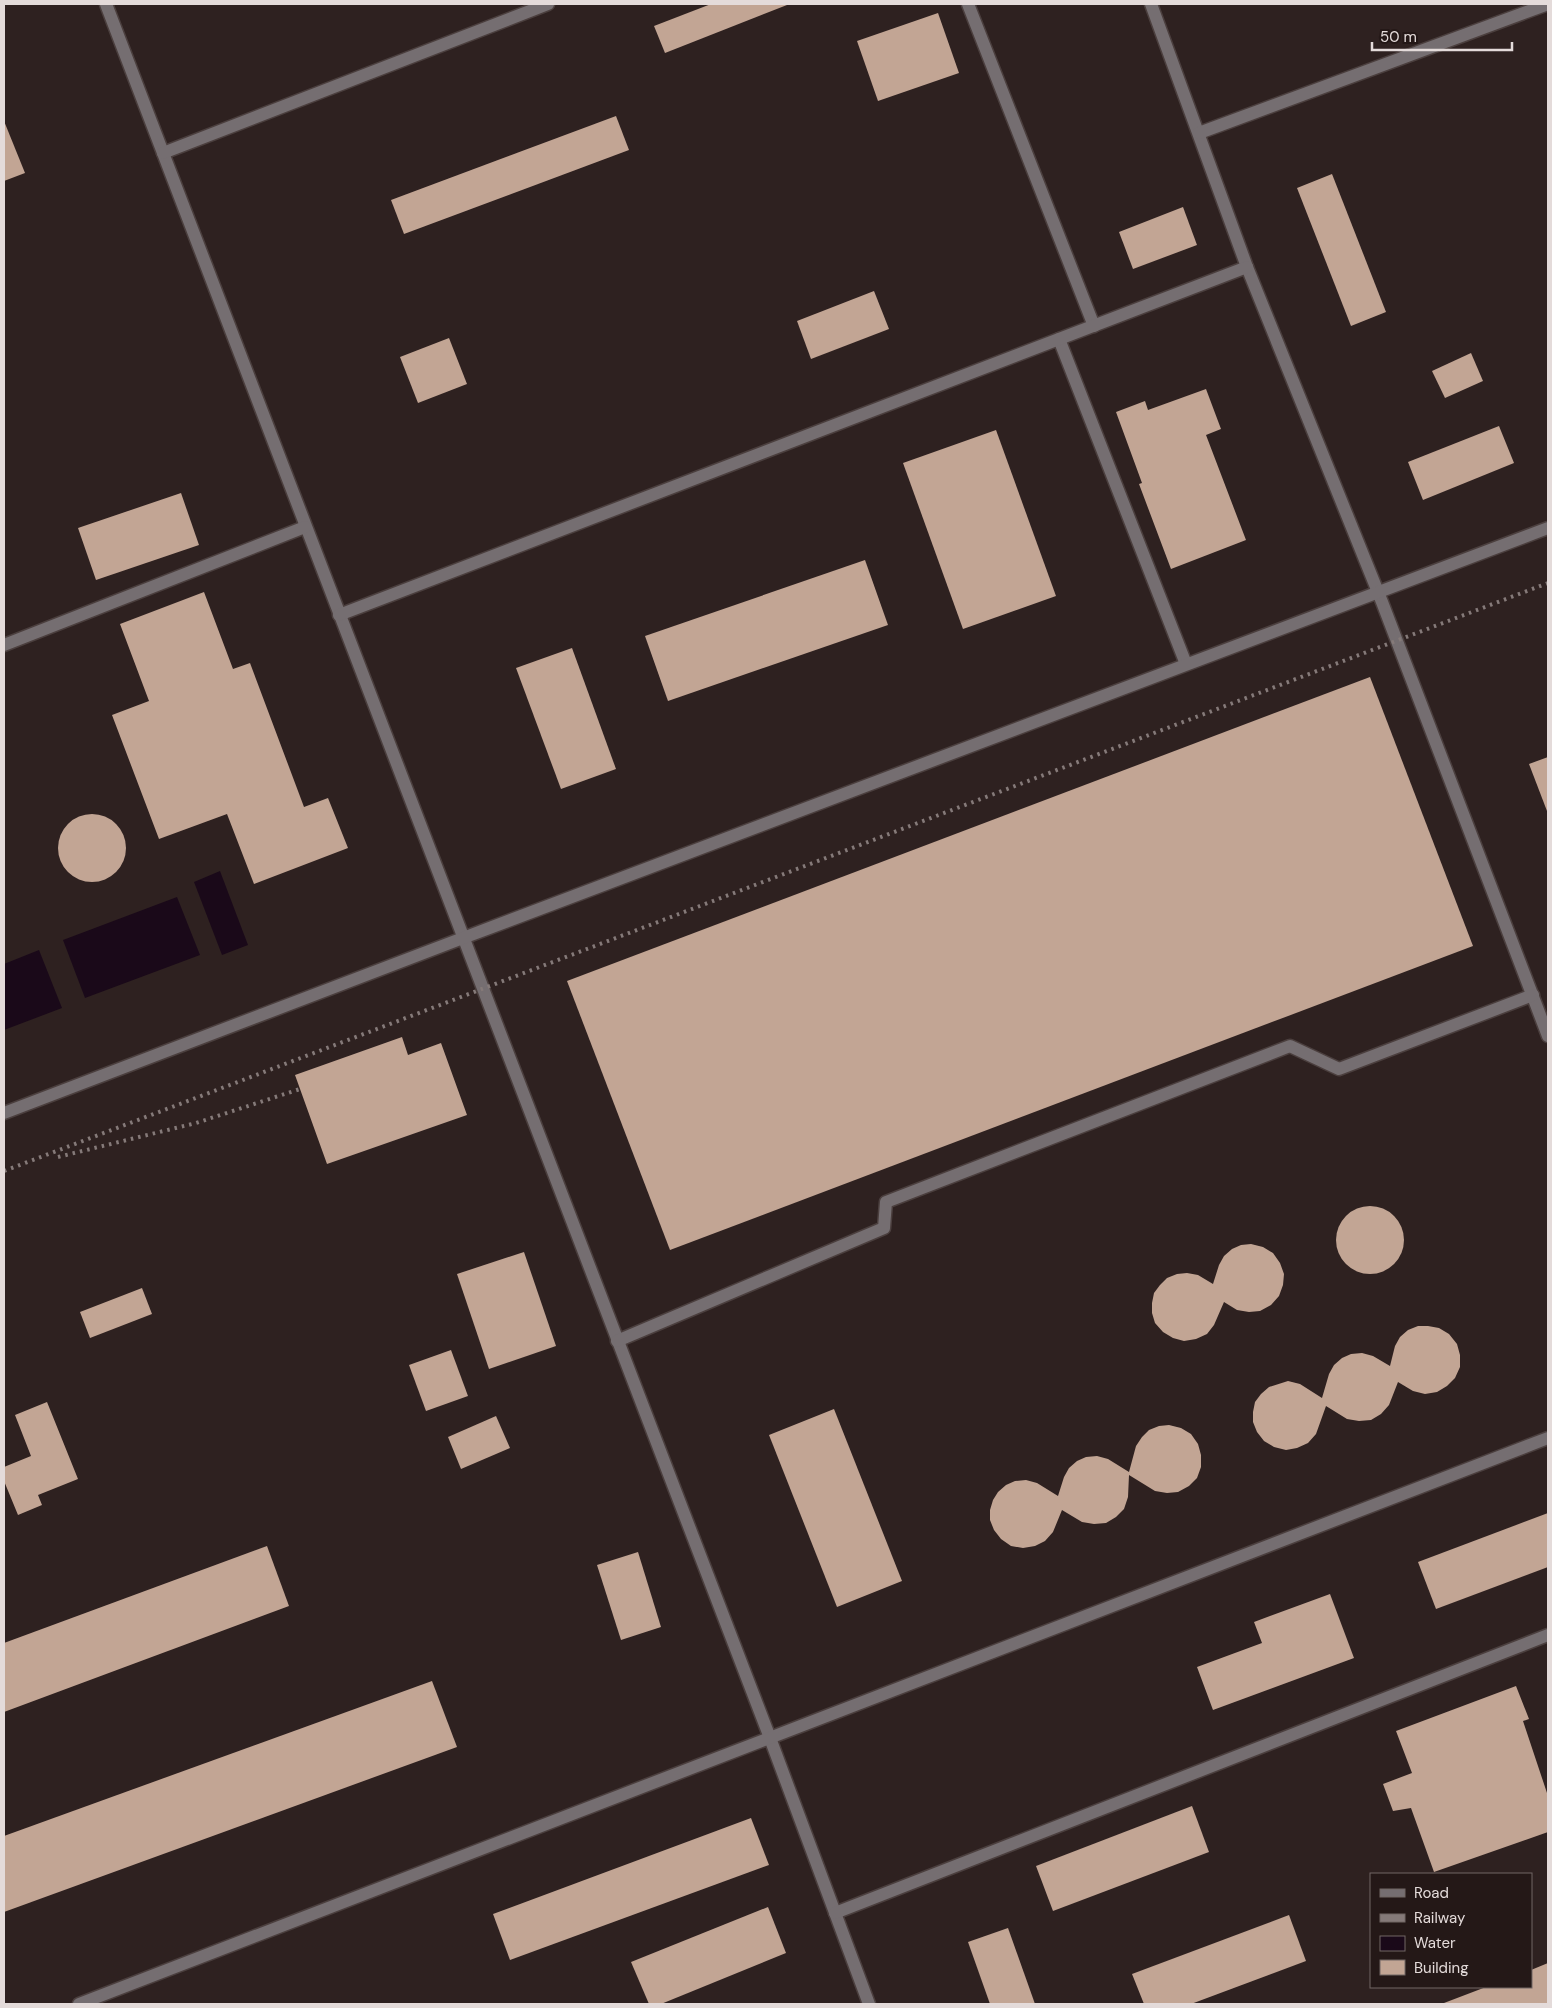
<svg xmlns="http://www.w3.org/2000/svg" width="1552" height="2008" viewBox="0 0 1552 2008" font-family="'DM Sans',sans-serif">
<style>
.water{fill:#1a0919}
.building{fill:#c2a594}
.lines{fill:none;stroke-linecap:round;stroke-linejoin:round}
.minor-casing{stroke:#4b3f3e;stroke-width:15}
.minor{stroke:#756e71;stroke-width:12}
.rail{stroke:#857a79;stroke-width:4;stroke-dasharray:2.5 5;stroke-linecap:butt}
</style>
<rect width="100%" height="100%" fill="#2e2120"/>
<g class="water">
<path d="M 220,871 L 248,945 L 222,955 L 194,882 Z"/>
<path d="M 177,897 L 200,955 L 85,998 L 63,940 Z"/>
<path d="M 39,950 L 62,1008 L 4,1030 L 4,964 Z"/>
</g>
<g class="building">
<path d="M 711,4 L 786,4 L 787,5 L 665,53 L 654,26 Z"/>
<path d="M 938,13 L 959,73 L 878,101 L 857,41 Z"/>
<path d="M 616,116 L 629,150 L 404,234 L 391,200 Z"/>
<path d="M 4,121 L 25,173 L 4,181 Z"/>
<path d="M 1332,174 L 1386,312 L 1351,326 L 1297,188 Z"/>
<path d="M 1183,207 L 1197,245 L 1133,269 L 1119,232 Z"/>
<path d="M 874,291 L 889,329 L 811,359 L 797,321 Z"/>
<path d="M 449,338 L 467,384 L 418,403 L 400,357 Z"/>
<path d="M 1471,353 L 1483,381 L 1445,398 L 1432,371 Z"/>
<path d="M 1206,389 L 1221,429 L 1206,435 L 1246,540 L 1171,569 L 1139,484 L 1142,483 L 1116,412 L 1145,401 L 1148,410 Z"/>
<path d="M 1499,426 L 1514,463 L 1423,500 L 1408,462 Z"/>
<path d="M 996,430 L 1056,596 L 963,629 L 903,463 Z"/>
<path d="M 181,493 L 199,545 L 96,580 L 78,528 Z"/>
<path d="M 865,560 L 888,625 L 668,701 L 645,636 Z"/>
<path d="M 204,592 L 233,669 L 250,663 L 304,807 L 328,798 L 348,848 L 254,884 L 227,814 L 159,839 L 112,715 L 149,701 L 120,624 Z"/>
<path d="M 572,648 L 616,769 L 561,789 L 516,668 Z"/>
<path d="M 1370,677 L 1473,946 L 670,1250 L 567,981 Z"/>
<path d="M 1548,757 L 1548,810 L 1547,811 L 1529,764 Z"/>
<circle cx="92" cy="848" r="34"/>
<path d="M 402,1037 L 408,1055 L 441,1043 L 467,1115 L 327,1164 L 295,1075 Z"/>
<circle cx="1370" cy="1240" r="34"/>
<path d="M 1251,1244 L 1263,1247 L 1273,1253 L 1280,1263 L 1284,1274 L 1283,1285 L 1279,1296 L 1271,1305 L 1260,1311 L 1249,1312 L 1237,1310 L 1224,1302 L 1214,1325 L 1207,1334 L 1196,1339 L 1184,1341 L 1173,1338 L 1163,1332 L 1155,1323 L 1152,1313 L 1152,1303 L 1154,1293 L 1160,1285 L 1167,1278 L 1177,1274 L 1187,1273 L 1198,1275 L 1213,1284 L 1219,1265 L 1224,1256 L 1232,1249 L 1241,1245 Z"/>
<path d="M 524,1252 L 556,1346 L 489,1369 L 457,1274 Z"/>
<path d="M 142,1288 L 152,1314 L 90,1338 L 80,1312 Z"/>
<path d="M 1418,1326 L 1428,1326 L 1439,1328 L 1449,1334 L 1457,1344 L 1460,1355 L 1460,1367 L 1455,1378 L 1447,1386 L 1437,1392 L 1425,1394 L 1413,1391 L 1398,1382 L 1389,1405 L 1381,1414 L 1371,1420 L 1359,1421 L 1347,1419 L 1326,1406 L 1316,1434 L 1308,1443 L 1297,1448 L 1286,1450 L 1274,1447 L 1264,1441 L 1257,1432 L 1253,1422 L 1253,1412 L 1255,1402 L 1261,1394 L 1269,1387 L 1288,1381 L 1300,1384 L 1322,1398 L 1329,1374 L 1334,1365 L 1342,1358 L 1351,1354 L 1362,1353 L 1373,1356 L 1390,1366 L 1395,1346 L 1400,1337 L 1408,1330 Z"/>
<path d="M 451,1350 L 468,1396 L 426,1411 L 409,1365 Z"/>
<path d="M 47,1402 L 78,1479 L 38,1495 L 42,1505 L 18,1515 L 4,1481 L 4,1467 L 31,1456 L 15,1415 Z"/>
<path d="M 834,1409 L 902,1581 L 837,1607 L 769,1435 Z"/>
<path d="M 496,1416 L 510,1448 L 461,1469 L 448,1437 Z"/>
<path d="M 1169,1425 L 1181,1428 L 1191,1434 L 1198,1444 L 1201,1455 L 1201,1467 L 1197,1478 L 1189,1486 L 1178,1492 L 1167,1493 L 1155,1491 L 1129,1475 L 1128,1497 L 1124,1509 L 1116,1517 L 1106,1523 L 1094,1524 L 1082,1522 L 1062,1510 L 1053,1532 L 1045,1541 L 1035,1546 L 1023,1548 L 1011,1546 L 1001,1539 L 994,1530 L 990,1520 L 990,1510 L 993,1500 L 998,1492 L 1006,1485 L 1015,1481 L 1026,1480 L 1037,1483 L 1058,1496 L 1064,1477 L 1069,1468 L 1077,1461 L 1086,1457 L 1097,1456 L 1108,1459 L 1129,1472 L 1136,1446 L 1142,1437 L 1149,1430 L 1159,1426 Z"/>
<path d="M 1548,1513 L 1548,1567 L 1436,1609 L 1418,1562 Z"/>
<path d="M 267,1546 L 289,1606 L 4,1712 L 4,1643 Z"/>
<path d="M 638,1552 L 661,1627 L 621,1640 L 597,1565 Z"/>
<path d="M 1330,1594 L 1354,1658 L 1213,1710 L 1197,1667 L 1262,1643 L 1254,1622 Z"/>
<path d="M 432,1681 L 457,1747 L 4,1912 L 4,1836 Z"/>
<path d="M 1516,1686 L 1529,1719 L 1523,1721 L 1548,1796 L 1548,1832 L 1434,1872 L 1411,1808 L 1393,1811 L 1383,1784 L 1412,1773 L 1396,1731 Z"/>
<path d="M 1192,1806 L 1209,1852 L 1053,1911 L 1036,1866 Z"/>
<path d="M 751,1818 L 769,1865 L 510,1960 L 493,1914 Z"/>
<path d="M 768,1907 L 786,1953 L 661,2004 L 649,2004 L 631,1962 Z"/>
<path d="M 1289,1915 L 1306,1961 L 1191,2004 L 1144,2004 L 1132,1974 Z"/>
<path d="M 1008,1928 L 1035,2004 L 990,2004 L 968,1942 Z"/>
<path d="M 1548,1963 L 1548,2004 L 1444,2004 L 1444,2003 L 1486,1987 L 1531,1987 L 1531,1970 Z"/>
</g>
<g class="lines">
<g class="minor-casing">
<g id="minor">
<path d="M 106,4 L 770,1738 L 869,2004"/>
<path d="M 968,4 L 1094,326"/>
<path d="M 1151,4 L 1247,267 L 1382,602 L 1548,1036"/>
<path d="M 1199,133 L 1548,4"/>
<path d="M 163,153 L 548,4"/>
<path d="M 1059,339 L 1186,664"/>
<path d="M 339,615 L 1247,267"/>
<path d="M 4,645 L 305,527"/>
<path d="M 4,1113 L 463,938 L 1548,528"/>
<path d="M 617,1341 L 884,1228 L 886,1202 L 1290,1046 L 1339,1069 L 1533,995"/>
<path d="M 835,1913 L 1548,1635"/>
<path d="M 79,2004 L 1548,1438"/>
</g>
</g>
<use href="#minor" class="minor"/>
<g class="rail">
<path d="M 58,1157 L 196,1123 L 300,1089"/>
<path d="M 4,1171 L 1548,583"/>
</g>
</g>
<rect width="1552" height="2008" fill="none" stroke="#e4dbda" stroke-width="10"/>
<rect x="1370" y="1873" width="162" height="115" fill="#241817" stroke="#716665"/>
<rect x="1380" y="1889" width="25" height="8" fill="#756e71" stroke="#716665"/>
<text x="1414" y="1898" font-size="15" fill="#e4dbda">Road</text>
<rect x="1380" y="1914" width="25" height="8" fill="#857a79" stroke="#716665"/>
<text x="1414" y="1923" font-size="15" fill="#e4dbda">Railway</text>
<rect x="1380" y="1936" width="25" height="15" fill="#1a0919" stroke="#716665"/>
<text x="1414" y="1948" font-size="15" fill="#e4dbda">Water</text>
<rect x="1380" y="1960" width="25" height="15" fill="#c2a594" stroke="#716665"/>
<text x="1414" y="1973" font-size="15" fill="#e4dbda">Building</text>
<path d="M1372 42v8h140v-8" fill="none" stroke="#e4dbda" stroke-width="2.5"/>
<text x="1380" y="42" font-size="15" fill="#e4dbda" stroke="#241817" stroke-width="4" paint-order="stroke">50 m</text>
</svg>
